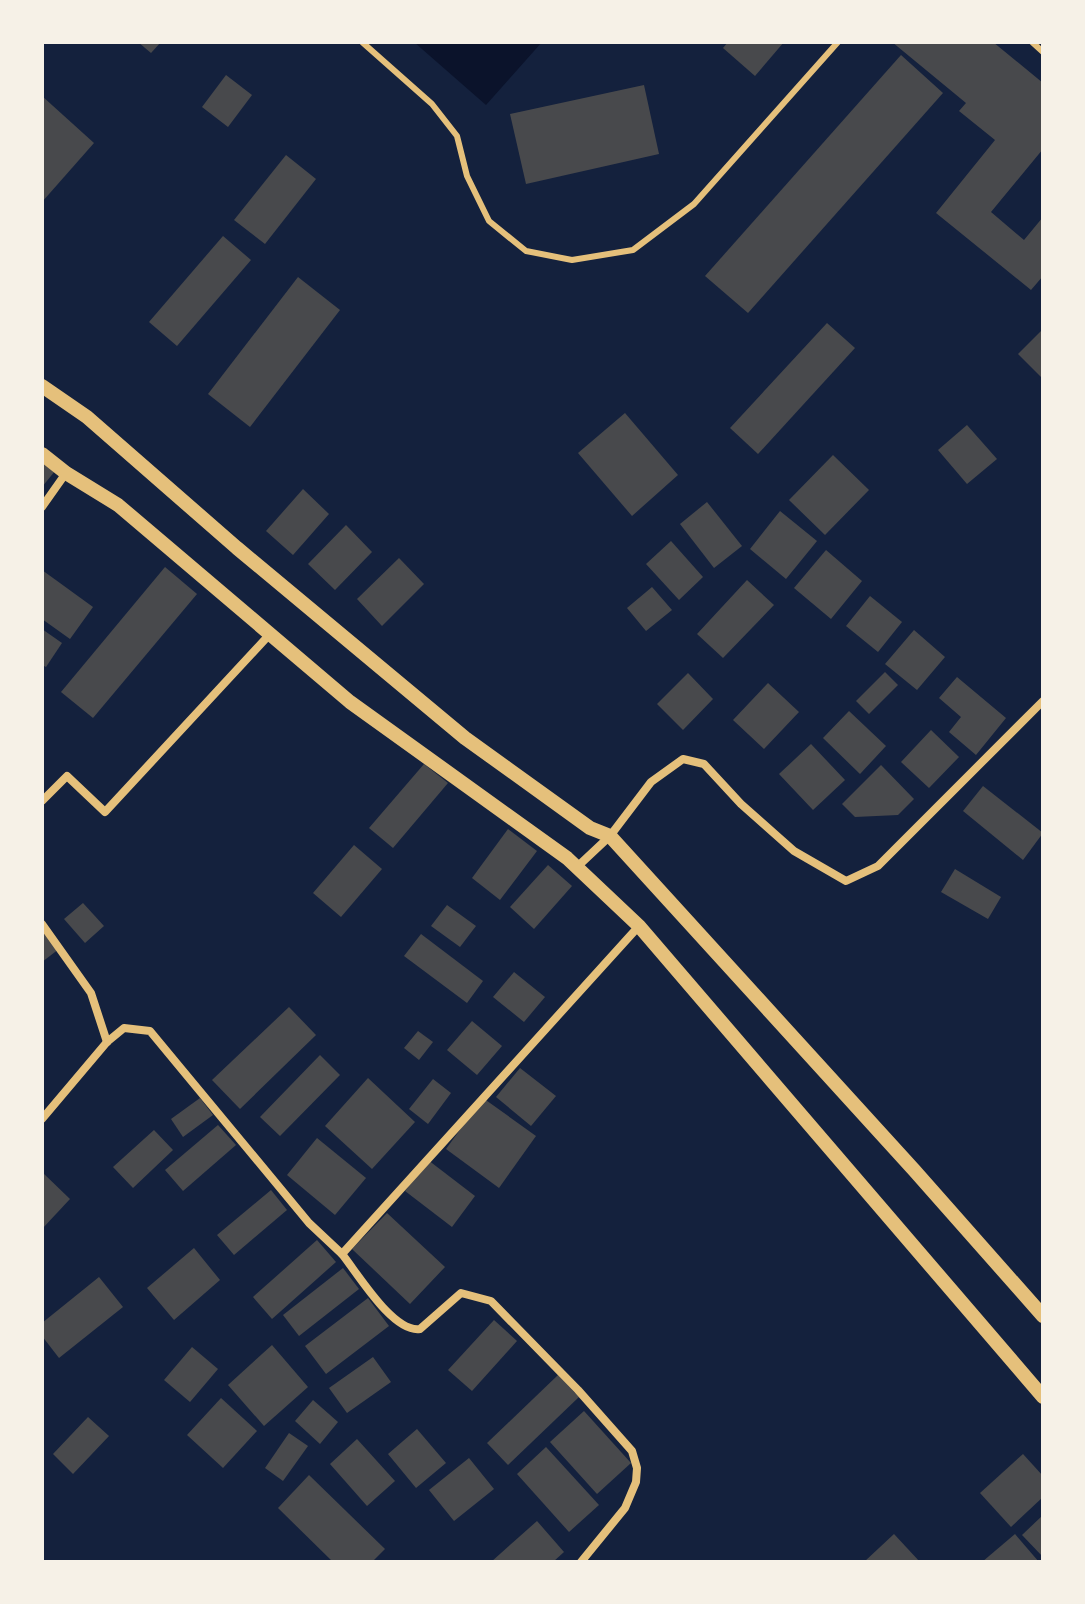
<svg xmlns="http://www.w3.org/2000/svg" width="1085" height="1604" viewBox="0 0 1085 1604" font-family="Rubik,sans-serif">
<style>
.water{fill:#0b132b}
.building{fill:#48494c}
.lines{fill:none;stroke-linecap:round;stroke-linejoin:round}
.service{stroke:#e5c07b;stroke-width:6}
.minor{stroke:#e5c07b;stroke-width:8}
.tertiary{stroke:#e5c07b;stroke-width:14}
</style>
<rect width="100%" height="100%" fill="#14213d"/>
<path class="water" d="M 414,42 L 542,42 L 486,105 Z"/>
<g class="building">
<path d="M 138,42 L 161,42 L 151,53 Z"/>
<path d="M 728,42 L 784,42 L 755,76 L 723,48 Z"/>
<path d="M 892,42 L 993,42 L 1043,83 L 1043,149 L 991,212 L 1024,240 L 1043,217 L 1043,276 L 1031,290 L 936,213 L 995,140 L 959,111 L 966,103 Z"/>
<path d="M 901,55 L 943,93 L 748,313 L 705,276 Z"/>
<path d="M 226,75 L 252,95 L 228,127 L 202,107 Z"/>
<path d="M 644,85 L 659,154 L 526,184 L 510,114 Z"/>
<path d="M 42,96 L 94,143 L 42,202 Z"/>
<path d="M 286,155 L 316,179 L 265,244 L 234,220 Z"/>
<path d="M 223,236 L 251,260 L 177,346 L 149,322 Z"/>
<path d="M 298,277 L 340,310 L 250,427 L 208,394 Z"/>
<path d="M 827,323 L 855,348 L 758,454 L 730,428 Z"/>
<path d="M 1043,329 L 1043,379 L 1018,354 Z"/>
<path d="M 625,413 L 678,475 L 632,516 L 578,453 Z"/>
<path d="M 967,425 L 997,459 L 967,484 L 938,450 Z"/>
<path d="M 833,455 L 869,490 L 825,535 L 789,500 Z"/>
<path d="M 42,459 L 55,471 L 42,487 Z"/>
<path d="M 303,489 L 329,514 L 293,555 L 266,531 Z"/>
<path d="M 707,502 L 742,546 L 714,568 L 680,524 Z"/>
<path d="M 780,511 L 817,541 L 786,579 L 750,549 Z"/>
<path d="M 346,525 L 372,552 L 335,590 L 308,564 Z"/>
<path d="M 671,541 L 703,577 L 679,600 L 646,564 Z"/>
<path d="M 826,550 L 862,581 L 831,619 L 794,588 Z"/>
<path d="M 399,558 L 424,584 L 382,626 L 357,599 Z"/>
<path d="M 165,567 L 197,594 L 93,718 L 61,692 Z"/>
<path d="M 42,570 L 93,607 L 70,639 L 42,619 Z"/>
<path d="M 747,580 L 774,605 L 723,658 L 697,634 Z"/>
<path d="M 652,587 L 672,610 L 646,631 L 627,608 Z"/>
<path d="M 870,596 L 902,622 L 878,652 L 846,626 Z"/>
<path d="M 42,629 L 62,643 L 46,667 L 42,665 Z"/>
<path d="M 914,630 L 945,657 L 917,690 L 885,664 Z"/>
<path d="M 885,672 L 898,685 L 869,714 L 856,701 Z"/>
<path d="M 688,673 L 713,699 L 683,730 L 657,704 Z"/>
<path d="M 957,677 L 1006,718 L 976,755 L 949,732 L 961,717 L 939,698 Z"/>
<path d="M 768,683 L 799,712 L 764,749 L 733,720 Z"/>
<path d="M 849,711 L 886,746 L 860,774 L 823,738 Z"/>
<path d="M 931,730 L 959,757 L 929,788 L 901,762 Z"/>
<path d="M 811,744 L 845,780 L 813,810 L 779,774 Z"/>
<path d="M 424,764 L 448,783 L 393,848 L 369,828 Z"/>
<path d="M 881,765 L 914,799 L 898,815 L 855,817 L 842,804 Z"/>
<path d="M 983,786 L 1043,833 L 1023,860 L 963,811 Z"/>
<path d="M 508,829 L 537,851 L 500,900 L 472,878 Z"/>
<path d="M 354,845 L 382,869 L 341,917 L 313,893 Z"/>
<path d="M 548,865 L 572,886 L 534,929 L 510,907 Z"/>
<path d="M 955,869 L 1001,897 L 988,919 L 941,892 Z"/>
<path d="M 83,903 L 104,926 L 85,943 L 64,919 Z"/>
<path d="M 447,905 L 476,926 L 460,947 L 431,926 Z"/>
<path d="M 42,925 L 59,949 L 42,962 Z"/>
<path d="M 421,934 L 483,981 L 467,1003 L 404,956 Z"/>
<path d="M 514,972 L 545,997 L 524,1022 L 493,997 Z"/>
<path d="M 289,1007 L 316,1035 L 240,1109 L 212,1080 Z"/>
<path d="M 472,1021 L 502,1046 L 477,1075 L 447,1050 Z"/>
<path d="M 418,1031 L 433,1042 L 419,1060 L 404,1048 Z"/>
<path d="M 320,1055 L 340,1075 L 280,1136 L 260,1117 Z"/>
<path d="M 520,1068 L 556,1096 L 531,1126 L 496,1097 Z"/>
<path d="M 368,1078 L 415,1122 L 372,1169 L 325,1126 Z"/>
<path d="M 433,1079 L 451,1093 L 428,1124 L 409,1109 Z"/>
<path d="M 200,1098 L 213,1115 L 183,1137 L 171,1119 Z"/>
<path d="M 483,1098 L 536,1136 L 499,1188 L 446,1149 Z"/>
<path d="M 218,1125 L 236,1145 L 183,1191 L 165,1170 Z"/>
<path d="M 154,1130 L 173,1150 L 133,1188 L 113,1167 Z"/>
<path d="M 317,1138 L 366,1178 L 335,1215 L 287,1175 Z"/>
<path d="M 428,1160 L 475,1196 L 452,1227 L 405,1191 Z"/>
<path d="M 42,1172 L 70,1199 L 42,1229 Z"/>
<path d="M 271,1190 L 287,1210 L 234,1255 L 217,1235 Z"/>
<path d="M 387,1213 L 445,1267 L 410,1304 L 352,1249 Z"/>
<path d="M 317,1240 L 336,1262 L 272,1319 L 253,1297 Z"/>
<path d="M 194,1248 L 220,1280 L 174,1320 L 147,1288 Z"/>
<path d="M 343,1268 L 359,1289 L 299,1336 L 283,1315 Z"/>
<path d="M 99,1277 L 123,1307 L 59,1358 L 42,1336 L 42,1323 Z"/>
<path d="M 368,1298 L 389,1326 L 326,1374 L 305,1346 Z"/>
<path d="M 494,1320 L 517,1341 L 472,1391 L 448,1370 Z"/>
<path d="M 272,1345 L 308,1387 L 264,1426 L 228,1385 Z"/>
<path d="M 192,1347 L 218,1369 L 190,1402 L 164,1380 Z"/>
<path d="M 373,1357 L 391,1382 L 347,1413 L 329,1388 Z"/>
<path d="M 558,1375 L 579,1397 L 508,1465 L 487,1443 Z"/>
<path d="M 221,1398 L 257,1431 L 223,1468 L 187,1435 Z"/>
<path d="M 313,1400 L 338,1422 L 320,1444 L 295,1421 Z"/>
<path d="M 584,1411 L 631,1463 L 597,1494 L 550,1442 Z"/>
<path d="M 88,1417 L 109,1436 L 73,1474 L 53,1454 Z"/>
<path d="M 417,1429 L 446,1463 L 416,1488 L 388,1454 Z"/>
<path d="M 289,1433 L 308,1446 L 283,1481 L 265,1468 Z"/>
<path d="M 357,1439 L 395,1481 L 367,1506 L 330,1464 Z"/>
<path d="M 546,1447 L 599,1505 L 569,1532 L 517,1474 Z"/>
<path d="M 1023,1454 L 1043,1476 L 1043,1497 L 1011,1527 L 980,1493 Z"/>
<path d="M 469,1458 L 494,1489 L 454,1521 L 429,1490 Z"/>
<path d="M 309,1475 L 385,1549 L 372,1562 L 333,1562 L 278,1508 Z"/>
<path d="M 1043,1515 L 1043,1557 L 1022,1535 Z"/>
<path d="M 537,1521 L 564,1552 L 553,1562 L 491,1562 Z"/>
<path d="M 894,1534 L 920,1562 L 864,1562 Z"/>
<path d="M 1015,1534 L 1039,1562 L 982,1562 Z"/>
</g>
<g class="lines">
<g class="service">
<path d="M 362,42 L 432,104 L 457,136 L 467,176 L 489,221 L 526,251 L 572,260 L 633,250 L 694,204 L 838,42"/>
<path d="M 1032,42 L 1043,52"/>
</g>
<g class="minor">
<path d="M 42,507 L 66,473"/>
<path d="M 42,801 L 67,776 L 105,812 L 270,634"/>
<path d="M 577,867 L 610,836 L 651,782 L 683,759 L 704,764 L 741,804 L 794,851 L 846,881 L 878,866 L 1043,701"/>
<path d="M 42,924 L 91,993 L 107,1042"/>
<path d="M 42,1119 L 107,1042 L 124,1028 L 150,1031 L 309,1223 L 342,1254 L 639,926"/>
<path d="M 342,1254 C 358,1274 393,1333 420,1329 L 461,1293 L 491,1301 L 578,1390 L 632,1451 L 637,1468 L 636,1482 L 625,1508 L 581,1562"/>
</g>
<g class="tertiary">
<path d="M 42,386 L 87,417 L 237,548 L 465,738 L 590,828 L 610,836 L 914,1170 L 1043,1316"/>
<path d="M 42,454 L 66,473 L 118,505 L 350,702 L 567,858 L 639,926 L 1043,1397"/>
</g>
</g>
<rect width="1085" height="1604" fill="none" stroke="#f6f1e7" stroke-width="88"/>
</svg>
